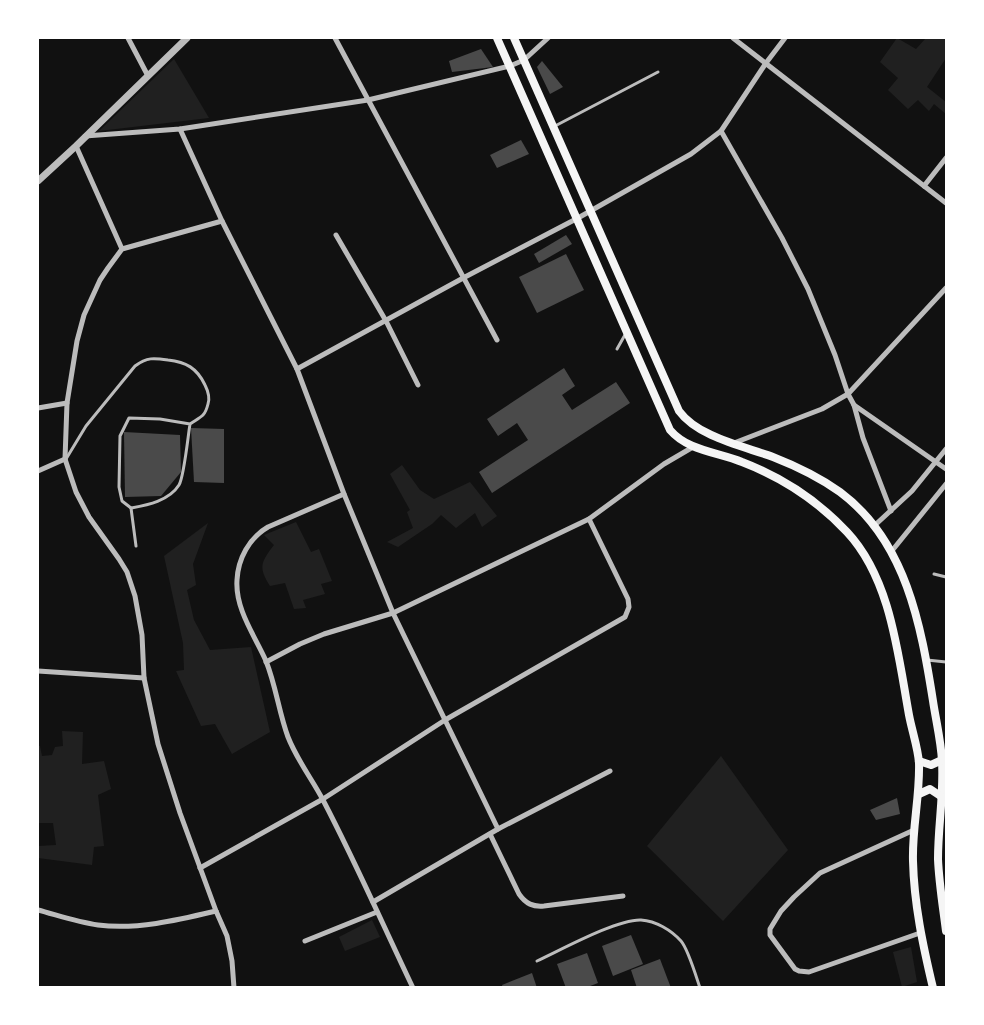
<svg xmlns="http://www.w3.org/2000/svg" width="984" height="1025" viewBox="0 0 984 1025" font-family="Barlow,sans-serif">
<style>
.green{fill:#202020}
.building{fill:#4a4a4a}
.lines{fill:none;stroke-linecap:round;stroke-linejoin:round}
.service{stroke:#bcbcbc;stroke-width:3}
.minor{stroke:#bcbcbc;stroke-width:5}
.tertiary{stroke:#bcbcbc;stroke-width:7}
.secondary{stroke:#f5f5f5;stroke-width:8}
</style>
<rect width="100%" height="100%" fill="#111"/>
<g class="green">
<path d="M 897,38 L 916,49 L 926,38 L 946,38 L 946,58 L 927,87 L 946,102 L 946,114 L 934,104 L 929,111 L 918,100 L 908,109 L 888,90 L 898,78 L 880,62 Z"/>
<path d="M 174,59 L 209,118 L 99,131 Z"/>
<path d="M 402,465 L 420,490 L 434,499 L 470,482 L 497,516 L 482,527 L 475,513 L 456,528 L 441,515 L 432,524 L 398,547 L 387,542 L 413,528 L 407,512 L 410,510 L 390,474 Z"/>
<path d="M 296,522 L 311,552 L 319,549 L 332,581 L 321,584 L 325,594 L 303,600 L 306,608 L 294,609 L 285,583 L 270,586 C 258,567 261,562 274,545 L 264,535 Z"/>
<path d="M 208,523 L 193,564 L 196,585 L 187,590 L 194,620 L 210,650 L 251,647 L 270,732 L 232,754 L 215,724 L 201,726 L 176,671 L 184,670 L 183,643 L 164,556 Z"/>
<path d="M 62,731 L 83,732 L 82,764 L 104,761 L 111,789 L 98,795 L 104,846 L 94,847 L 92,865 L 38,858 L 38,846 L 56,845 L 53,823 L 38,823 L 38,746 L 40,746 L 42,756 L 52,755 L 55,747 L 63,746 Z"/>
<path d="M 721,756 L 788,850 L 723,921 L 647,846 Z"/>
<path d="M 372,920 L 380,937 L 345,951 L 339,937 Z"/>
<path d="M 911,947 L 917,982 L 902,987 L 893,952 Z"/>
</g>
<g class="building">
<path d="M 481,49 L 493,67 L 452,72 L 449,61 Z"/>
<path d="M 542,61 L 563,87 L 550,94 L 537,67 Z"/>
<path d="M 521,140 L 529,154 L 497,168 L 490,155 Z"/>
<path d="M 566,235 L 572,244 L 539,263 L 534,254 Z"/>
<path d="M 566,254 L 584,290 L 537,313 L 519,277 Z"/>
<path d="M 564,368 L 575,386 L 562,395 L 572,410 L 616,382 L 630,403 L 492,493 L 479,472 L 528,440 L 517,423 L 498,436 L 487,419 Z"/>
<path d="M 191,428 L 224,429 L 224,483 L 194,482 Z"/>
<path d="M 124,432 L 180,435 L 181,472 L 161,496 L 125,497 Z"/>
<path d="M 897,798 L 900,814 L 876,820 L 870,810 Z"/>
<path d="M 631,935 L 643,964 L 613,976 L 602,946 Z"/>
<path d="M 587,953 L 598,983 L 585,988 L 566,988 L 557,964 Z"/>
<path d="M 660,959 L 671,988 L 637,988 L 631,970 Z"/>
<path d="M 532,973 L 537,988 L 503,988 L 502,985 Z"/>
</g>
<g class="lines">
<g class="service">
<path d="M 555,126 L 658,72"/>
<path d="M 617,349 L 626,333"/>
<path d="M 66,459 L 86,426 L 135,366 C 147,357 154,358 168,360 C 186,362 197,368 205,385 C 208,391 210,398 208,404 C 207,408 206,412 203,415 C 200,418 194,421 190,424 L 160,419 L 129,418 L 120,436 L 119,487 L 122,501 L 131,508 C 147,505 169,501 179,485 C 184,477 188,436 190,424"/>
<path d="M 131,508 L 136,546"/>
<path d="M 934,574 L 946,577"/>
<path d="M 927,660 L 946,662"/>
<path d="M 537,961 C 561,950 617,919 641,920 C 656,921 671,930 681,941 C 688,949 696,976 700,988"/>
</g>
<g class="minor">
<path d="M 128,38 L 148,76"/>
<path d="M 335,38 L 497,340"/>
<path d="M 733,38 L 946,203"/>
<path d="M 180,129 L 222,221 L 297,369 L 344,494 L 393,613 L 498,829"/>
<path d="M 721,131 L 782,238 L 808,289 L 835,355 L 848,394 L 854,405 L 863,438 L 891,511"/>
<path d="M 85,136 L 180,129 L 368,100 L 510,66 L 524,60 L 548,38"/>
<path d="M 76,146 L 122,249"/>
<path d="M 924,186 L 946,158"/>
<path d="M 222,221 L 122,249 L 108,268 L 100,280 L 84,315 L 77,341 L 67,403 L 65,459 L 76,492 L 89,517 L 119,559 L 127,572 L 135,596 L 142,635 L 144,678 L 158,744 L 180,813 L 216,911 L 227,936 L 232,961 L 234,988"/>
<path d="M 336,235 L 386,321 L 418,385"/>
<path d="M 297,369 L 465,277 L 578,218 L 691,154 L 721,131 L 766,63 L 785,38"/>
<path d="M 854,405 L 946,469"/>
<path d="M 38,408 L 67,403"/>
<path d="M 734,443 L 822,409 L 848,394 L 946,288"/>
<path d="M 38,471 L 65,459"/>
<path d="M 344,494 L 268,527 C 249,538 238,559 237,580 C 235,609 255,636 266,661 C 276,686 279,713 288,737 C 297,760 312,779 323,800 C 355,861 383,925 413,988"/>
<path d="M 874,526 L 912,491 L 946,449"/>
<path d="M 891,552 L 946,484"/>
<path d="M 266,662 L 300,644 L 324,634 L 393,613 L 589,519 L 664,464 L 693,447"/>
<path d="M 38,671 L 144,678"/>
<path d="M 914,830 L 820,873 L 794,897 L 781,911 L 770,929 L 770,935 L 795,969 L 799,971 L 809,972 L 920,933"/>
<path d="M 490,834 L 519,894 C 526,904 533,907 544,906 L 623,896"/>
<path d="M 200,868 L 323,799 L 445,720 L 625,617 L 629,607 L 628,599 L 589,519"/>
<path d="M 373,902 L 498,829 L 610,771"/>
<path d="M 38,910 C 57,915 77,922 98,925 C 137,930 178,920 216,911"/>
<path d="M 305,941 L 377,912"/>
</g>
<path class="tertiary" d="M 38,181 L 76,146 L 187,38"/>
<g class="secondary">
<path d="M 497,38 L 670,430 C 688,451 718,452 742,462 C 781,477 818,501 847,532 C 891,579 898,655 909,715 C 912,731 918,748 919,763 C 920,796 912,828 913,861 C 914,904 923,946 933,988"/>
<path d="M 514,38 L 679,411 C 698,437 743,446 773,457 C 796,466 819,477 840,492 C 906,541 921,625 933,701 C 936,721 941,741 942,761 C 944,794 938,826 938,859 C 939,883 943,907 946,931"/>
<path d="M 919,761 L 931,765 L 942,760"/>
<path d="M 919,794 L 930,789 L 942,797"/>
</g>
</g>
<rect width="984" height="1025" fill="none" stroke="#ffffff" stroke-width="78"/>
</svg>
